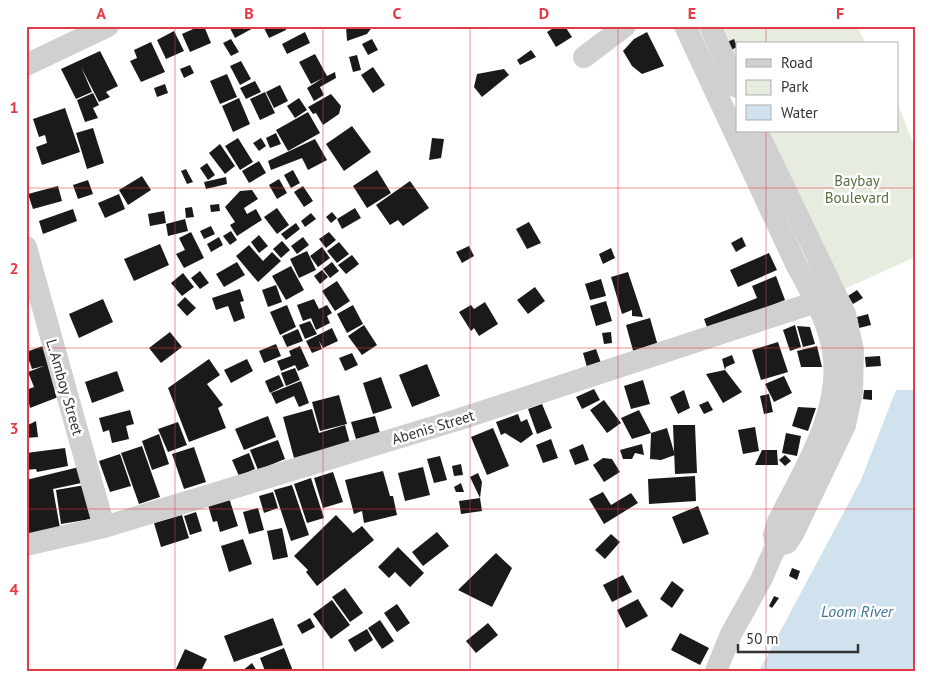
<svg xmlns="http://www.w3.org/2000/svg" width="941" height="697" viewBox="0 0 941 697" font-family="'PT Sans',sans-serif">
<style>
.green{fill:#e6ecdf}
.water{fill:#cfe2ee}
.building{fill:#1a1a1a}
.lines{fill:none;stroke-linecap:round;stroke-linejoin:round}
.minor{stroke:#d0d0d0;stroke-width:22}
.grid{fill:none;stroke:#e63946;stroke-width:1;stroke-opacity:0.55}
.labels{text-anchor:middle;dominant-baseline:central;stroke-width:5;stroke-linejoin:round;paint-order:stroke}
.park-label{font-size:15px;fill:#56703f;stroke:#fff}
.street-label{font-size:15px;fill:#333;stroke:#fff}
.water-label{font-size:16px;font-style:italic;fill:#3f7597;stroke:#fff}
.neatline{fill:none;stroke:#e63946;stroke-width:2}
.grid-label{font-size:16px;text-anchor:middle;font-weight:bold;fill:#e63946}
</style>
<rect width="100%" height="100%" fill="#fff"/>
<g class="green">
<path d="M 720,26 L 857,26 L 866,44 L 737,44 L 737,64 Z"/>
<path d="M 897,102 L 915,148 L 915,257 L 840,291 L 768,131 L 897,131 Z"/>
</g>
<path class="water" d="M 896,390 L 915,390 L 915,671 L 759,671 L 861,480 Z"/>
<g class="building">
<path d="M 200,26 L 204,26 L 211,43 L 190,52 L 182,34 Z"/>
<path d="M 229,26 L 257,26 L 235,38 Z"/>
<path d="M 263,26 L 286,26 L 286,30 L 269,38 Z"/>
<path d="M 346,26 L 373,26 L 367,34 L 347,41 Z"/>
<path d="M 555,27 L 566,28 L 572,37 L 556,47 L 547,32 Z"/>
<path d="M 174,31 L 184,51 L 166,59 L 157,40 Z"/>
<path d="M 305,32 L 310,43 L 287,54 L 282,44 Z"/>
<path d="M 647,32 L 664,66 L 642,74 L 632,66 L 623,51 L 634,39 Z"/>
<path d="M 231,39 L 239,52 L 231,56 L 223,43 Z"/>
<path d="M 372,39 L 378,50 L 368,55 L 362,44 Z"/>
<path d="M 734,39 L 737,47 L 731,50 L 727,42 Z"/>
<path d="M 151,42 L 165,72 L 141,82 L 130,61 L 137,58 L 134,50 Z"/>
<path d="M 531,50 L 536,57 L 520,65 L 517,60 Z"/>
<path d="M 100,51 L 118,86 L 106,92 L 110,97 L 99,102 L 81,67 L 92,92 L 76,99 L 61,69 Z"/>
<path d="M 315,54 L 327,76 L 335,72 L 336,78 L 320,87 L 324,95 L 314,101 L 307,88 L 323,78 L 311,84 L 299,62 Z"/>
<path d="M 357,55 L 361,70 L 353,72 L 349,57 Z"/>
<path d="M 241,61 L 251,79 L 240,85 L 230,66 Z"/>
<path d="M 190,65 L 194,73 L 184,78 L 180,69 Z"/>
<path d="M 373,67 L 385,85 L 373,93 L 361,75 Z"/>
<path d="M 504,69 L 509,75 L 482,97 L 474,87 L 477,74 Z"/>
<path d="M 227,74 L 237,97 L 220,104 L 210,81 Z"/>
<path d="M 255,81 L 261,92 L 246,99 L 240,88 Z"/>
<path d="M 165,84 L 168,93 L 157,97 L 154,88 Z"/>
<path d="M 280,85 L 288,101 L 274,108 L 266,92 Z"/>
<path d="M 265,92 L 275,113 L 260,120 L 250,99 Z"/>
<path d="M 93,93 L 99,105 L 93,108 L 98,118 L 85,122 L 77,100 Z"/>
<path d="M 331,94 L 341,106 L 339,114 L 323,125 L 316,113 L 313,114 L 308,107 Z"/>
<path d="M 239,98 L 250,124 L 233,132 L 222,106 Z"/>
<path d="M 299,98 L 307,110 L 295,118 L 287,106 Z"/>
<path d="M 65,108 L 80,152 L 42,165 L 36,147 L 47,143 L 45,135 L 39,137 L 33,119 Z"/>
<path d="M 308,112 L 320,133 L 288,151 L 276,130 Z"/>
<path d="M 352,126 L 371,152 L 344,171 L 326,144 Z"/>
<path d="M 93,128 L 104,163 L 87,169 L 76,133 Z"/>
<path d="M 276,133 L 281,144 L 270,148 L 266,138 Z"/>
<path d="M 238,138 L 253,162 L 240,170 L 225,146 Z"/>
<path d="M 261,138 L 266,146 L 259,151 L 253,143 Z"/>
<path d="M 432,138 L 444,139 L 441,158 L 429,160 Z"/>
<path d="M 315,139 L 327,160 L 308,170 L 302,158 L 271,170 L 268,161 Z"/>
<path d="M 220,144 L 235,166 L 225,174 L 209,153 Z"/>
<path d="M 259,161 L 266,173 L 249,183 L 242,171 Z"/>
<path d="M 207,163 L 215,175 L 208,180 L 200,168 Z"/>
<path d="M 186,169 L 193,182 L 187,184 L 181,171 Z"/>
<path d="M 293,170 L 300,183 L 291,188 L 284,175 Z"/>
<path d="M 377,170 L 391,193 L 367,208 L 353,186 Z"/>
<path d="M 142,176 L 151,190 L 128,205 L 119,190 Z"/>
<path d="M 226,177 L 227,184 L 206,189 L 204,182 Z"/>
<path d="M 279,179 L 287,193 L 277,199 L 269,185 Z"/>
<path d="M 88,180 L 93,194 L 78,199 L 73,185 Z"/>
<path d="M 410,181 L 429,208 L 403,226 L 398,220 L 390,225 L 376,205 Z"/>
<path d="M 58,186 L 62,201 L 33,209 L 28,194 Z"/>
<path d="M 303,186 L 313,201 L 304,207 L 294,192 Z"/>
<path d="M 252,190 L 258,199 L 244,208 L 247,214 L 256,209 L 262,220 L 237,236 L 230,225 L 235,222 L 225,207 L 240,191 Z"/>
<path d="M 119,194 L 125,209 L 105,218 L 98,203 Z"/>
<path d="M 219,204 L 220,211 L 211,212 L 210,205 Z"/>
<path d="M 192,207 L 194,217 L 186,218 L 185,208 Z"/>
<path d="M 277,208 L 289,225 L 277,234 L 264,217 Z"/>
<path d="M 355,208 L 361,218 L 342,229 L 337,219 Z"/>
<path d="M 73,209 L 77,221 L 43,234 L 39,221 Z"/>
<path d="M 164,211 L 166,223 L 150,226 L 148,214 Z"/>
<path d="M 332,212 L 337,218 L 331,223 L 326,217 Z"/>
<path d="M 311,213 L 316,219 L 305,227 L 301,221 Z"/>
<path d="M 185,219 L 188,231 L 168,236 L 166,224 Z"/>
<path d="M 529,222 L 541,243 L 527,249 L 516,229 Z"/>
<path d="M 296,223 L 300,229 L 286,240 L 281,234 Z"/>
<path d="M 211,226 L 215,234 L 204,239 L 200,231 Z"/>
<path d="M 231,231 L 237,240 L 230,245 L 223,236 Z"/>
<path d="M 191,232 L 204,258 L 184,268 L 176,254 L 185,250 L 179,238 Z"/>
<path d="M 329,232 L 336,240 L 326,248 L 319,239 Z"/>
<path d="M 259,235 L 268,246 L 259,253 L 251,242 Z"/>
<path d="M 219,237 L 223,245 L 211,252 L 207,244 Z"/>
<path d="M 303,237 L 309,245 L 297,254 L 291,246 Z"/>
<path d="M 742,237 L 746,246 L 736,252 L 731,243 Z"/>
<path d="M 282,241 L 290,250 L 281,258 L 273,249 Z"/>
<path d="M 339,242 L 349,254 L 337,263 L 327,251 Z"/>
<path d="M 160,244 L 169,265 L 134,281 L 124,259 Z"/>
<path d="M 249,245 L 263,261 L 272,252 L 281,261 L 258,282 L 236,256 Z"/>
<path d="M 469,246 L 474,256 L 462,263 L 456,252 Z"/>
<path d="M 322,247 L 330,258 L 318,267 L 310,256 Z"/>
<path d="M 611,248 L 615,258 L 603,264 L 599,254 Z"/>
<path d="M 307,251 L 316,270 L 299,278 L 290,259 Z"/>
<path d="M 769,253 L 777,270 L 738,287 L 730,270 Z"/>
<path d="M 352,255 L 359,264 L 346,274 L 338,265 Z"/>
<path d="M 237,262 L 245,275 L 224,287 L 216,274 Z"/>
<path d="M 332,262 L 339,271 L 330,278 L 323,269 Z"/>
<path d="M 291,266 L 304,290 L 286,300 L 272,276 Z"/>
<path d="M 322,270 L 328,277 L 320,284 L 314,276 Z"/>
<path d="M 200,271 L 209,283 L 200,289 L 191,278 Z"/>
<path d="M 628,272 L 643,317 L 632,316 L 632,310 L 622,314 L 611,277 Z"/>
<path d="M 183,273 L 194,287 L 182,296 L 171,283 Z"/>
<path d="M 776,276 L 785,300 L 708,330 L 704,319 L 757,298 L 752,286 Z"/>
<path d="M 601,279 L 606,296 L 590,300 L 585,284 Z"/>
<path d="M 337,281 L 350,301 L 335,311 L 322,291 Z"/>
<path d="M 276,285 L 282,302 L 268,307 L 262,290 Z"/>
<path d="M 535,287 L 545,301 L 528,314 L 517,300 Z"/>
<path d="M 240,289 L 244,301 L 240,302 L 245,318 L 234,322 L 228,306 L 216,310 L 212,298 Z"/>
<path d="M 857,290 L 863,298 L 853,304 L 848,296 Z"/>
<path d="M 185,297 L 196,308 L 187,316 L 177,305 Z"/>
<path d="M 103,299 L 113,322 L 79,338 L 69,314 Z"/>
<path d="M 314,299 L 319,309 L 327,305 L 332,313 L 327,316 L 330,323 L 316,330 L 311,318 L 303,321 L 297,305 Z"/>
<path d="M 606,301 L 612,321 L 596,326 L 590,306 Z"/>
<path d="M 485,302 L 498,324 L 479,336 L 474,328 L 471,331 L 459,312 L 471,305 L 474,309 Z"/>
<path d="M 287,305 L 296,327 L 280,335 L 270,312 Z"/>
<path d="M 353,305 L 363,324 L 347,333 L 337,314 Z"/>
<path d="M 868,314 L 871,325 L 859,328 L 857,317 Z"/>
<path d="M 650,318 L 658,346 L 634,354 L 626,325 Z"/>
<path d="M 310,321 L 317,334 L 305,339 L 299,325 Z"/>
<path d="M 364,325 L 377,345 L 362,355 L 348,336 Z"/>
<path d="M 795,325 L 801,347 L 790,351 L 783,330 Z"/>
<path d="M 797,326 L 810,327 L 815,344 L 803,347 Z"/>
<path d="M 332,328 L 338,341 L 323,348 L 319,341 L 322,349 L 312,353 L 306,341 Z"/>
<path d="M 298,329 L 303,341 L 287,347 L 282,336 Z"/>
<path d="M 170,332 L 182,347 L 161,363 L 149,348 Z"/>
<path d="M 611,332 L 612,343 L 604,344 L 602,333 Z"/>
<path d="M 778,342 L 788,372 L 761,380 L 752,350 Z"/>
<path d="M 276,344 L 281,356 L 264,363 L 259,351 Z"/>
<path d="M 43,346 L 66,394 L 30,408 L 26,390 L 34,387 L 28,372 L 44,366 L 32,369 L 26,352 Z"/>
<path d="M 300,346 L 309,366 L 298,371 L 295,365 L 281,371 L 277,361 L 291,356 L 289,351 Z"/>
<path d="M 817,346 L 822,367 L 801,367 L 797,351 Z"/>
<path d="M 596,349 L 601,363 L 587,367 L 583,353 Z"/>
<path d="M 352,353 L 358,365 L 345,371 L 339,358 Z"/>
<path d="M 732,355 L 735,363 L 726,367 L 725,370 L 742,392 L 723,403 L 706,374 L 725,370 L 722,359 Z"/>
<path d="M 880,356 L 881,366 L 866,367 L 865,357 Z"/>
<path d="M 209,359 L 220,375 L 207,384 L 223,405 L 218,408 L 226,428 L 189,442 L 168,388 Z"/>
<path d="M 247,359 L 253,371 L 231,383 L 224,370 Z"/>
<path d="M 427,364 L 440,396 L 412,407 L 399,375 Z"/>
<path d="M 295,368 L 300,380 L 286,386 L 281,373 Z"/>
<path d="M 117,371 L 124,391 L 92,403 L 85,382 Z"/>
<path d="M 279,375 L 284,386 L 270,393 L 265,381 Z"/>
<path d="M 784,376 L 792,393 L 774,402 L 765,384 Z"/>
<path d="M 381,377 L 392,408 L 373,414 L 363,383 Z"/>
<path d="M 643,380 L 650,404 L 631,409 L 624,386 Z"/>
<path d="M 301,381 L 309,403 L 299,407 L 294,396 L 276,404 L 271,393 Z"/>
<path d="M 594,389 L 600,400 L 582,409 L 576,397 Z"/>
<path d="M 684,390 L 690,408 L 678,414 L 670,397 Z"/>
<path d="M 864,390 L 872,390 L 872,400 L 863,399 Z"/>
<path d="M 769,394 L 773,412 L 764,414 L 760,396 Z"/>
<path d="M 339,395 L 347,424 L 320,431 L 312,402 Z"/>
<path d="M 604,400 L 621,423 L 607,433 L 590,410 Z"/>
<path d="M 708,401 L 713,410 L 704,414 L 699,405 Z"/>
<path d="M 542,404 L 552,428 L 537,434 L 528,409 Z"/>
<path d="M 798,407 L 816,408 L 808,431 L 792,426 Z"/>
<path d="M 312,409 L 319,433 L 345,425 L 350,443 L 294,458 L 283,417 Z"/>
<path d="M 130,410 L 134,424 L 126,426 L 129,439 L 112,443 L 109,430 L 103,432 L 99,418 Z"/>
<path d="M 639,410 L 651,433 L 632,439 L 621,418 Z"/>
<path d="M 518,414 L 521,422 L 527,419 L 533,434 L 521,443 L 505,433 L 501,435 L 496,422 Z"/>
<path d="M 268,416 L 276,437 L 244,450 L 235,429 Z"/>
<path d="M 375,416 L 380,433 L 356,439 L 351,422 Z"/>
<path d="M 36,421 L 38,437 L 26,438 L 26,426 Z"/>
<path d="M 178,422 L 187,445 L 168,452 L 158,429 Z"/>
<path d="M 673,425 L 695,425 L 697,473 L 675,474 Z"/>
<path d="M 755,427 L 759,451 L 743,454 L 738,430 Z"/>
<path d="M 493,428 L 509,466 L 487,475 L 471,437 Z"/>
<path d="M 667,428 L 675,455 L 661,460 L 650,459 L 651,433 Z"/>
<path d="M 786,433 L 801,436 L 797,456 L 782,453 Z"/>
<path d="M 159,434 L 169,464 L 152,470 L 142,441 Z"/>
<path d="M 551,439 L 558,458 L 543,463 L 536,445 Z"/>
<path d="M 278,440 L 285,459 L 258,470 L 250,450 Z"/>
<path d="M 583,444 L 589,460 L 575,465 L 569,450 Z"/>
<path d="M 642,444 L 644,455 L 635,453 L 632,459 L 623,459 L 620,450 Z"/>
<path d="M 142,446 L 160,497 L 139,504 L 121,453 Z"/>
<path d="M 194,447 L 206,482 L 184,489 L 172,454 Z"/>
<path d="M 65,448 L 68,466 L 37,472 L 36,469 L 26,470 L 26,453 Z"/>
<path d="M 762,450 L 777,450 L 778,465 L 755,465 Z"/>
<path d="M 249,453 L 255,469 L 239,476 L 232,460 Z"/>
<path d="M 120,454 L 131,486 L 110,492 L 99,461 Z"/>
<path d="M 785,455 L 791,461 L 785,466 L 779,460 Z"/>
<path d="M 440,456 L 447,480 L 434,483 L 427,459 Z"/>
<path d="M 603,458 L 612,459 L 620,472 L 604,482 L 593,465 Z"/>
<path d="M 461,464 L 463,475 L 454,476 L 452,466 Z"/>
<path d="M 83,466 L 86,482 L 53,489 L 60,528 L 26,534 L 26,480 Z"/>
<path d="M 423,467 L 430,495 L 405,501 L 398,473 Z"/>
<path d="M 383,471 L 390,496 L 393,496 L 397,515 L 364,523 L 362,511 L 354,514 L 345,480 Z"/>
<path d="M 333,472 L 343,502 L 323,508 L 314,478 Z"/>
<path d="M 478,473 L 482,482 L 480,498 L 482,511 L 461,514 L 459,501 L 480,498 L 470,477 Z"/>
<path d="M 695,476 L 696,501 L 649,504 L 648,479 Z"/>
<path d="M 311,478 L 324,518 L 307,523 L 294,484 Z"/>
<path d="M 461,483 L 464,492 L 456,492 L 454,487 Z"/>
<path d="M 85,485 L 91,519 L 61,524 L 56,490 Z"/>
<path d="M 292,485 L 309,535 L 291,541 L 274,490 Z"/>
<path d="M 273,492 L 278,508 L 264,513 L 259,496 Z"/>
<path d="M 603,492 L 611,505 L 631,493 L 638,503 L 604,524 L 589,499 Z"/>
<path d="M 229,498 L 238,526 L 220,532 L 217,521 L 213,522 L 208,505 Z"/>
<path d="M 698,506 L 709,534 L 683,544 L 672,517 Z"/>
<path d="M 258,508 L 264,530 L 249,534 L 243,512 Z"/>
<path d="M 196,512 L 202,531 L 190,535 L 184,516 Z"/>
<path d="M 182,515 L 189,538 L 161,547 L 154,523 Z"/>
<path d="M 336,515 L 353,533 L 362,526 L 374,540 L 317,586 L 306,572 L 308,570 L 294,556 Z"/>
<path d="M 282,528 L 288,557 L 273,560 L 267,531 Z"/>
<path d="M 437,532 L 449,546 L 423,566 L 412,552 Z"/>
<path d="M 611,534 L 620,542 L 605,559 L 595,550 Z"/>
<path d="M 243,539 L 252,564 L 229,572 L 221,546 Z"/>
<path d="M 398,547 L 424,573 L 410,587 L 395,572 L 389,578 L 378,567 Z"/>
<path d="M 496,553 L 512,568 L 492,607 L 458,590 Z"/>
<path d="M 792,568 L 800,571 L 797,580 L 789,576 Z"/>
<path d="M 623,575 L 632,592 L 612,602 L 603,585 Z"/>
<path d="M 672,581 L 684,590 L 672,608 L 660,599 Z"/>
<path d="M 345,588 L 363,613 L 350,622 L 332,597 Z"/>
<path d="M 774,596 L 779,598 L 772,608 L 769,606 Z"/>
<path d="M 638,599 L 648,616 L 626,628 L 617,610 Z"/>
<path d="M 332,600 L 350,625 L 331,639 L 313,614 Z"/>
<path d="M 397,604 L 410,623 L 397,632 L 384,613 Z"/>
<path d="M 273,618 L 283,645 L 234,662 L 224,636 Z"/>
<path d="M 310,618 L 315,627 L 302,634 L 297,625 Z"/>
<path d="M 380,620 L 394,641 L 382,649 L 368,628 Z"/>
<path d="M 488,623 L 498,635 L 476,653 L 466,641 Z"/>
<path d="M 367,629 L 373,640 L 355,652 L 348,640 Z"/>
<path d="M 680,633 L 709,648 L 700,665 L 671,650 Z"/>
<path d="M 284,648 L 293,671 L 265,671 L 260,658 Z"/>
<path d="M 185,649 L 207,659 L 201,671 L 175,671 Z"/>
<path d="M 252,663 L 257,671 L 242,671 Z"/>
</g>
<g class="lines">
<g class="minor">
<path d="M 685,26 L 796,264 C 811,292 828,320 833,351 C 843,411 803,471 778,522 L 774,535 L 776,546 L 761,580 L 731,634 L 716,671"/>
<path d="M 710,26 L 737,87"/>
<path d="M 584,57 L 625,26"/>
<path d="M 26,65 L 108,26"/>
<path d="M 757,131 L 845,314 L 853,350 L 852,392 L 845,425 L 793,534 L 787,543 L 776,546"/>
<path d="M 26,247 L 104,527"/>
<path d="M 26,545 L 104,527 L 460,419 L 816,302 L 835,293"/>
</g>
</g>
<path class="grid" d="M 175,26 L 175,671M 323,26 L 323,671M 470,26 L 470,671M 618,26 L 618,671M 766,26 L 766,44M 766,131 L 766,671M 26,188 L 915,188M 26,348 L 915,348M 26,509 L 915,509"/>
<g class="labels">
<g class="park-label">
<text x="857" y="180">Baybay<tspan x="857" dy="17">Boulevard</tspan></text>
</g>
<g class="street-label">
<text transform="translate(65 387) rotate(74)">L. Amboy Street</text>
<text transform="translate(433 427) rotate(-17)">Abenis Street</text>
</g>
<g class="water-label">
<text x="857" y="611">Loom River</text>
</g>
</g>
<rect width="941" height="697" fill="none" stroke="#ffffff" stroke-width="55"/>
<rect x="736" y="42" width="162" height="90" fill="#ffffff" stroke="#adadad"/>
<rect x="746" y="59" width="25" height="8" fill="#d0d0d0" stroke="#adadad"/>
<text x="781" y="68" font-size="15" fill="#333333">Road</text>
<rect x="746" y="80" width="25" height="15" fill="#e6ecdf" stroke="#adadad"/>
<text x="781" y="92" font-size="15" fill="#333333">Park</text>
<rect x="746" y="105" width="25" height="15" fill="#cfe2ee" stroke="#adadad"/>
<text x="781" y="118" font-size="15" fill="#333333">Water</text>
<path d="M738 644v8h120v-8" fill="none" stroke="#333333" stroke-width="2.5"/>
<text x="746" y="644" font-size="15" fill="#333333" stroke="#ffffff" stroke-width="4" paint-order="stroke">50 m</text>
<rect x="28" y="28" width="886" height="642" class="neatline"/>
<g class="grid-label">
<text x="101" y="19">A</text>
<text x="249" y="19">B</text>
<text x="397" y="19">C</text>
<text x="544" y="19">D</text>
<text x="692" y="19">E</text>
<text x="840" y="19">F</text>
<text x="14" y="113">1</text>
<text x="14" y="274">2</text>
<text x="14" y="434">3</text>
<text x="14" y="595">4</text>
</g>
</svg>
